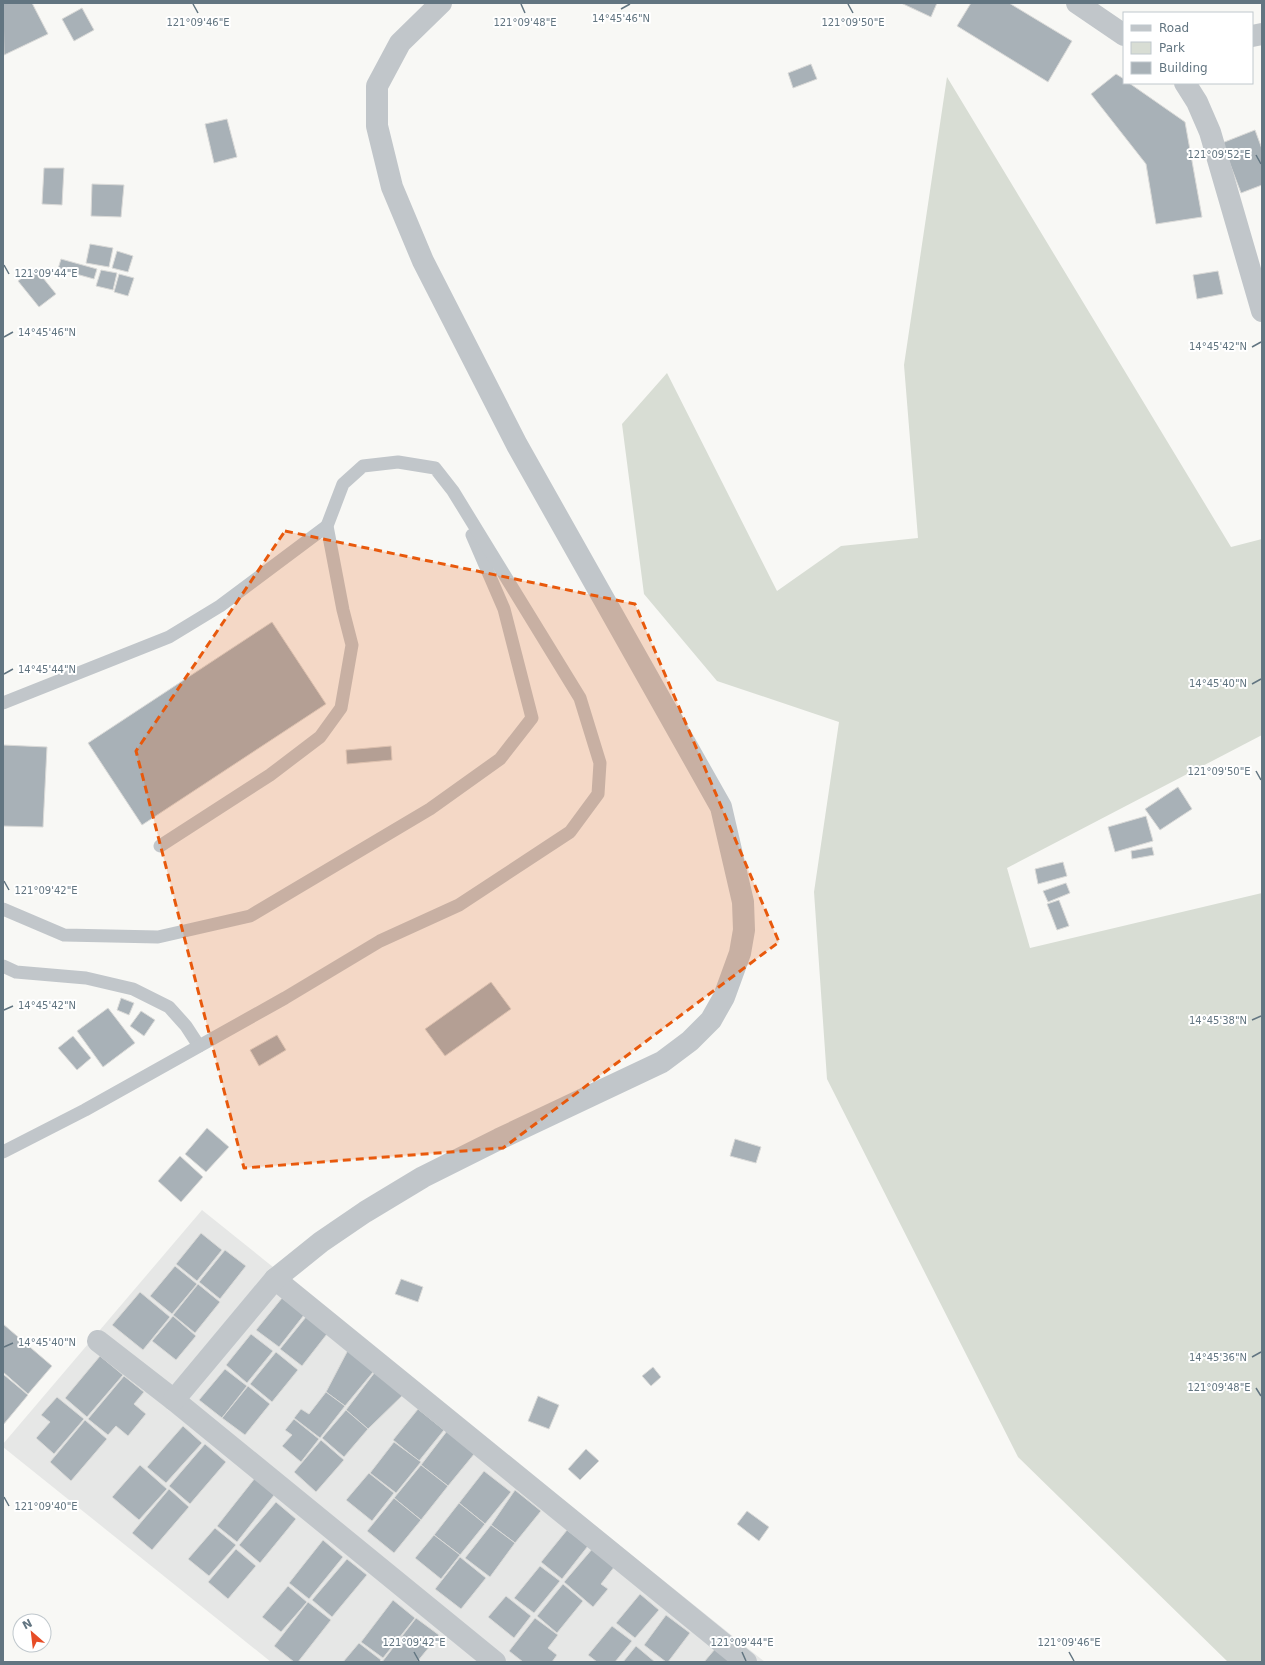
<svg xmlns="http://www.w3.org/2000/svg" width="1265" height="1665" viewBox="0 0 1265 1665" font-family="'DejaVu Sans',sans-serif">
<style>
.built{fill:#e6e7e6}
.green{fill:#d8ddd4}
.building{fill:#a8b1b7;stroke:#dadad8}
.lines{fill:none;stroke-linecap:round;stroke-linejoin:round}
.service{stroke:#c1c6ca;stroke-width:13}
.minor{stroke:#c1c6ca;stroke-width:22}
.marked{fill:#e8590c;fill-opacity:0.2;stroke:#e8590c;stroke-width:3;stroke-dasharray:8 5;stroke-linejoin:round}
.ticks{fill:none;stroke:#627581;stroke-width:1.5}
.ticks-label{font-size:10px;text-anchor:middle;fill:#627581;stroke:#fff;stroke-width:4;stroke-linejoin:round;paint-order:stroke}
</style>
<rect width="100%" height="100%" fill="#f8f8f5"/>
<path class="built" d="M 202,1210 L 765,1662 L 271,1662 L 3,1447 L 3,1444 Z"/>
<path class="green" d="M 947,77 L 1231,547 L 1262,539 L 1262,735 L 1007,868 L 1030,948 L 1262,893 L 1262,1662 L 1228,1662 L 1018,1457 L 827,1079 L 814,892 L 839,722 L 717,681 L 644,594 L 622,424 L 667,373 L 777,591 L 841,546 L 918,538 L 904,365 Z"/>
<g class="building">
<path d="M 3,3 L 32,3 L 48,34 L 4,55 Z"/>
<path d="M 901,3 L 937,3 L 931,17 Z"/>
<path d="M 971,3 L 1009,3 L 1072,41 L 1048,82 L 957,26 Z"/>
<path d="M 82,8 L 94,30 L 74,41 L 62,19 Z"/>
<path d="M 811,64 L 817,79 L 793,88 L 788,73 Z"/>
<path d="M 1116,74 L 1124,79 L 1124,83 L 1129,83 L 1185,122 L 1202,217 L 1156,224 L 1146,164 L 1091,94 Z"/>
<path d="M 227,119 L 237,157 L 214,163 L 205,124 Z"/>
<path d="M 1255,130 L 1262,149 L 1262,185 L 1241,193 L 1222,143 Z"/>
<path d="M 44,168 L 64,168 L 62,205 L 42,204 Z"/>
<path d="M 92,184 L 124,185 L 121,217 L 91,216 Z"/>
<path d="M 90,244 L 113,248 L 109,267 L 86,263 Z"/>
<path d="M 117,251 L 133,256 L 128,272 L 112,268 Z"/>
<path d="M 61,259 L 97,269 L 94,279 L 58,269 Z"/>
<path d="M 35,268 L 56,294 L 39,307 L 18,281 Z"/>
<path d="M 101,270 L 117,273 L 113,290 L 96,286 Z"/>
<path d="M 1218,271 L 1223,294 L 1197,299 L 1193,275 Z"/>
<path d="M 119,274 L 134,278 L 128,296 L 114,292 Z"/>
<path d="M 272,622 L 326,704 L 142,825 L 88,743 Z"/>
<path d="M 3,745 L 47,747 L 43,827 L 3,826 Z"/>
<path d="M 391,746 L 392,760 L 347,764 L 346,750 Z"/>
<path d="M 1178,787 L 1192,809 L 1160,830 L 1145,809 Z"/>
<path d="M 1146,816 L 1153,841 L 1115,852 L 1108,827 Z"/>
<path d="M 1152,847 L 1154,855 L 1132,859 L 1131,851 Z"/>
<path d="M 1063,862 L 1067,876 L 1038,884 L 1035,869 Z"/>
<path d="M 1066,883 L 1070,893 L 1048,902 L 1043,891 Z"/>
<path d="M 1059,900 L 1069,926 L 1057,930 L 1047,904 Z"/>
<path d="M 491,982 L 511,1009 L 445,1056 L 425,1029 Z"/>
<path d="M 121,998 L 134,1003 L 129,1015 L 117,1010 Z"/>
<path d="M 108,1008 L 135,1043 L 103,1067 L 77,1031 Z"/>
<path d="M 141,1011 L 155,1020 L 144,1036 L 130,1026 Z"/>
<path d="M 277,1035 L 286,1050 L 259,1066 L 250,1050 Z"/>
<path d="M 73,1036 L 91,1058 L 77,1070 L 58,1048 Z"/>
<path d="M 207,1128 L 229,1147 L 206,1172 L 185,1154 Z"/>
<path d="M 735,1139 L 761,1147 L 756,1163 L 730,1156 Z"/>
<path d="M 180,1156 L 203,1177 L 181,1202 L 158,1181 Z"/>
<path d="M 201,1233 L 222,1250 L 197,1281 L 176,1264 Z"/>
<path d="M 225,1250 L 246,1266 L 220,1299 L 199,1282 Z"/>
<path d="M 175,1266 L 197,1284 L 172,1314 L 150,1296 Z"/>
<path d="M 401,1279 L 423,1287 L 418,1302 L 395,1294 Z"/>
<path d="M 198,1284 L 220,1302 L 195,1333 L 173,1315 Z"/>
<path d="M 140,1292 L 170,1317 L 143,1350 L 112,1325 Z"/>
<path d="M 282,1298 L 304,1315 L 279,1347 L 256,1330 Z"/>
<path d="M 173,1316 L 196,1336 L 176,1360 L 152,1341 Z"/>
<path d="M 306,1317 L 327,1334 L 302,1366 L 280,1349 Z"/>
<path d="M 3,1324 L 52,1366 L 28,1394 L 3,1372 Z"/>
<path d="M 251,1334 L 273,1351 L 247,1383 L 226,1365 Z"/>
<path d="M 348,1350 L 374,1371 L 345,1406 L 326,1392 Z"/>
<path d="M 276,1352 L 298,1370 L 272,1402 L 250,1384 Z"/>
<path d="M 100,1356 L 123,1375 L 87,1417 L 65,1398 Z"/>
<path d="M 653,1367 L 661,1377 L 651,1386 L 642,1376 Z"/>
<path d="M 378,1368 L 407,1391 L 368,1429 L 346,1410 Z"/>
<path d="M 225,1369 L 247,1386 L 222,1418 L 199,1400 Z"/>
<path d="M 3,1374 L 28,1395 L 3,1425 Z"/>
<path d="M 124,1376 L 144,1392 L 134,1404 L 146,1414 L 128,1436 L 116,1426 L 108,1435 L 88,1419 Z"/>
<path d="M 248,1386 L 270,1404 L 245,1435 L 222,1418 Z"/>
<path d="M 326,1392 L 345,1406 L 320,1438 L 294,1418 L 301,1409 L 309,1414 Z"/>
<path d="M 538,1396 L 559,1405 L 549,1429 L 528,1421 Z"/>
<path d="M 57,1397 L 84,1419 L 54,1454 L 36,1438 L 50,1422 L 41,1415 Z"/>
<path d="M 418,1409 L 444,1430 L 419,1461 L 393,1440 Z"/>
<path d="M 346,1410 L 368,1429 L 344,1457 L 322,1438 Z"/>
<path d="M 294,1419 L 319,1439 L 301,1462 L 282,1446 L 292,1435 L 285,1430 Z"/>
<path d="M 85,1420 L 107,1439 L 71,1481 L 50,1462 Z"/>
<path d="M 183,1426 L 202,1443 L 166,1483 L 147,1467 Z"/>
<path d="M 447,1431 L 475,1453 L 448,1486 L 421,1465 Z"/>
<path d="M 321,1440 L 344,1460 L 316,1492 L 294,1472 Z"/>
<path d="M 394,1442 L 421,1462 L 396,1493 L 370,1473 Z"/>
<path d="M 205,1444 L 226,1462 L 190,1504 L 169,1486 Z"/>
<path d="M 586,1449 L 599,1461 L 580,1480 L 568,1469 Z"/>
<path d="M 140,1465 L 167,1489 L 139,1520 L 112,1497 Z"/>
<path d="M 421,1465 L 448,1486 L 421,1520 L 394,1498 Z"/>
<path d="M 484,1471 L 511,1492 L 485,1524 L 459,1503 Z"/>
<path d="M 369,1473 L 394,1493 L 372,1521 L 346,1500 Z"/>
<path d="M 255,1478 L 275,1494 L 237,1542 L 217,1526 Z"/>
<path d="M 169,1489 L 189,1507 L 152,1550 L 132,1533 Z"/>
<path d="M 515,1490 L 541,1511 L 515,1543 L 491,1525 Z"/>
<path d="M 394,1498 L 421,1520 L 394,1553 L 367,1531 Z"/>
<path d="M 276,1502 L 296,1519 L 260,1563 L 239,1545 Z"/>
<path d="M 459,1503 L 485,1524 L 460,1555 L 434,1535 Z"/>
<path d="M 747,1511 L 769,1527 L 759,1541 L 737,1524 Z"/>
<path d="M 491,1525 L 515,1543 L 490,1577 L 465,1558 Z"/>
<path d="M 215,1528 L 236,1545 L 209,1576 L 188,1559 Z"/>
<path d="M 567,1530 L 588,1546 L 562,1579 L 541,1562 Z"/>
<path d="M 434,1535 L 460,1555 L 441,1579 L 415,1558 Z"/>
<path d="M 323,1540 L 343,1557 L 309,1599 L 289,1583 Z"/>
<path d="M 593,1548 L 615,1566 L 601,1584 L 608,1589 L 593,1607 L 564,1582 Z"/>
<path d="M 236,1549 L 256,1566 L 228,1599 L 208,1582 Z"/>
<path d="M 460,1557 L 486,1578 L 461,1609 L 435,1589 Z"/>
<path d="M 347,1559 L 367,1575 L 332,1617 L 312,1600 Z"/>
<path d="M 540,1566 L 560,1581 L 534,1613 L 514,1598 Z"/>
<path d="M 563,1584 L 583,1601 L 557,1633 L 537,1616 Z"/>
<path d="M 288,1586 L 307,1602 L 281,1632 L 262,1617 Z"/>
<path d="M 640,1594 L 659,1610 L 635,1638 L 616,1623 Z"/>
<path d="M 506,1596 L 531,1616 L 514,1638 L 488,1617 Z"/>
<path d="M 393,1600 L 415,1618 L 383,1658 L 361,1642 Z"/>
<path d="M 308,1602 L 331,1620 L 298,1662 L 294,1662 L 274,1646 Z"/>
<path d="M 666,1615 L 690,1633 L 668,1662 L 666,1662 L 644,1645 Z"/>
<path d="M 416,1618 L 439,1635 L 417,1662 L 382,1662 Z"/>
<path d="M 535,1618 L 558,1635 L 548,1648 L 557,1655 L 552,1662 L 523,1662 L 509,1651 Z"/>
<path d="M 612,1626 L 632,1641 L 615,1662 L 597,1662 L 588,1655 Z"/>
<path d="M 359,1643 L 381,1660 L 379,1662 L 343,1662 Z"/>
<path d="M 636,1646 L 655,1662 L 623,1662 Z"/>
<path d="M 715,1649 L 731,1662 L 704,1662 Z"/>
</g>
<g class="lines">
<g class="service">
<path d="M 3,703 L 169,637 L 220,606 L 327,526"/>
<path d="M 3,909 L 64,935 L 158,937 L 250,916 L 430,809 L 500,759 L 532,718 L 504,609 L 472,535"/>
<path d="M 3,966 L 16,972 L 86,978 L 133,989 L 169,1007 L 186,1026 L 199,1046"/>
<path d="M 3,1152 L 85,1110 L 285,998 L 380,941 L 459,905 L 570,832 L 598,794 L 600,763 L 580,698 L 453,491 L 435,468 L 398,462 L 363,466 L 343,484 L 327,526 L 343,610 L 352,645 L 341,708 L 320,737 L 270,775 L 160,846"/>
</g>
<g class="minor">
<path d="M 1077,3 L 1124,35"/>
<path d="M 1252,36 L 1262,34"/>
<path d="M 1185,83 L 1197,102 L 1210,132 L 1262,311"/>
<path d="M 275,1279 L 746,1662"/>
<path d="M 98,1341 L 174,1400 L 495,1662"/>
<path d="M 174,1400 L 275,1279 L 321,1242 L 365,1212 L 423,1177 L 499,1139 L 662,1062 L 690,1041 L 711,1020 L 724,997 L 740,953 L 744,930 L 743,902 L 721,807 L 517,445 L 423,261 L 392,187 L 377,126 L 377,86 L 400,43 L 441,3"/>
</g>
</g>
<path class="marked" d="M 285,531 L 635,604 L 779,942 L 503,1148 L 244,1168 L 136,751 Z"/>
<path class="ticks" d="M 193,4 L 198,13M 521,4 L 525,13M 848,4 L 853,13M 621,9 L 630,4M 1256,155 L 1261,164M 4,265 L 9,274M 4,337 L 13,332M 1252,347 L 1261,342M 4,674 L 13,669M 1252,684 L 1261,679M 1256,771 L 1261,780M 4,881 L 9,890M 4,1010 L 13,1006M 1252,1020 L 1261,1016M 4,1347 L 13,1343M 1252,1357 L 1261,1352M 1256,1388 L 1261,1396M 4,1497 L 9,1506M 414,1652 L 419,1661M 742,1652 L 746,1661M 1069,1652 L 1074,1661"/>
<g class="ticks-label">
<text x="621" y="22">14°45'46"N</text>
<text x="198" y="26">121°09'46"E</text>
<text x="525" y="26">121°09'48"E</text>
<text x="853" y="26">121°09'50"E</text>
<text x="1219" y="158">121°09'52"E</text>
<text x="46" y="277">121°09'44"E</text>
<text x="47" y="336">14°45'46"N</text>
<text x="1218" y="350">14°45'42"N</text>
<text x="47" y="673">14°45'44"N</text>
<text x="1218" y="687">14°45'40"N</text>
<text x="1219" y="775">121°09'50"E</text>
<text x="46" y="894">121°09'42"E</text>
<text x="47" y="1009">14°45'42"N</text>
<text x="1218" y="1024">14°45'38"N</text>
<text x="47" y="1346">14°45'40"N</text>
<text x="1218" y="1361">14°45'36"N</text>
<text x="1219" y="1391">121°09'48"E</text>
<text x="46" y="1510">121°09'40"E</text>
<text x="414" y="1646">121°09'42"E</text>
<text x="742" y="1646">121°09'44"E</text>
<text x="1069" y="1646">121°09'46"E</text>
</g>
<rect width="1265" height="1665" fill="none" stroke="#627581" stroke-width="8"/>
<rect x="1123" y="12" width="130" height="72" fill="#ffffff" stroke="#c0c8cd"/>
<rect x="1131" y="25" width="20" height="6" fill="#c1c6ca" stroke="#c0c8cd"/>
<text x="1159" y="32" font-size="12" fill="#627581">Road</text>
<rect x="1131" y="42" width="20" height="12" fill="#d8ddd4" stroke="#c0c8cd"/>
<text x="1159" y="52" font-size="12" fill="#627581">Park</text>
<rect x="1131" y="62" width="20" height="12" fill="#a8b1b7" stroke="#c0c8cd"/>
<text x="1159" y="72" font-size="12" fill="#627581">Building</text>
<g transform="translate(32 1633) rotate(332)"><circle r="19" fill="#ffffff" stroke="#c0c8cd"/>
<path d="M0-3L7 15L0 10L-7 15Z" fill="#e74c26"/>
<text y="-6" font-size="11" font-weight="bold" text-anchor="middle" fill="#627581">N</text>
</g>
</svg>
